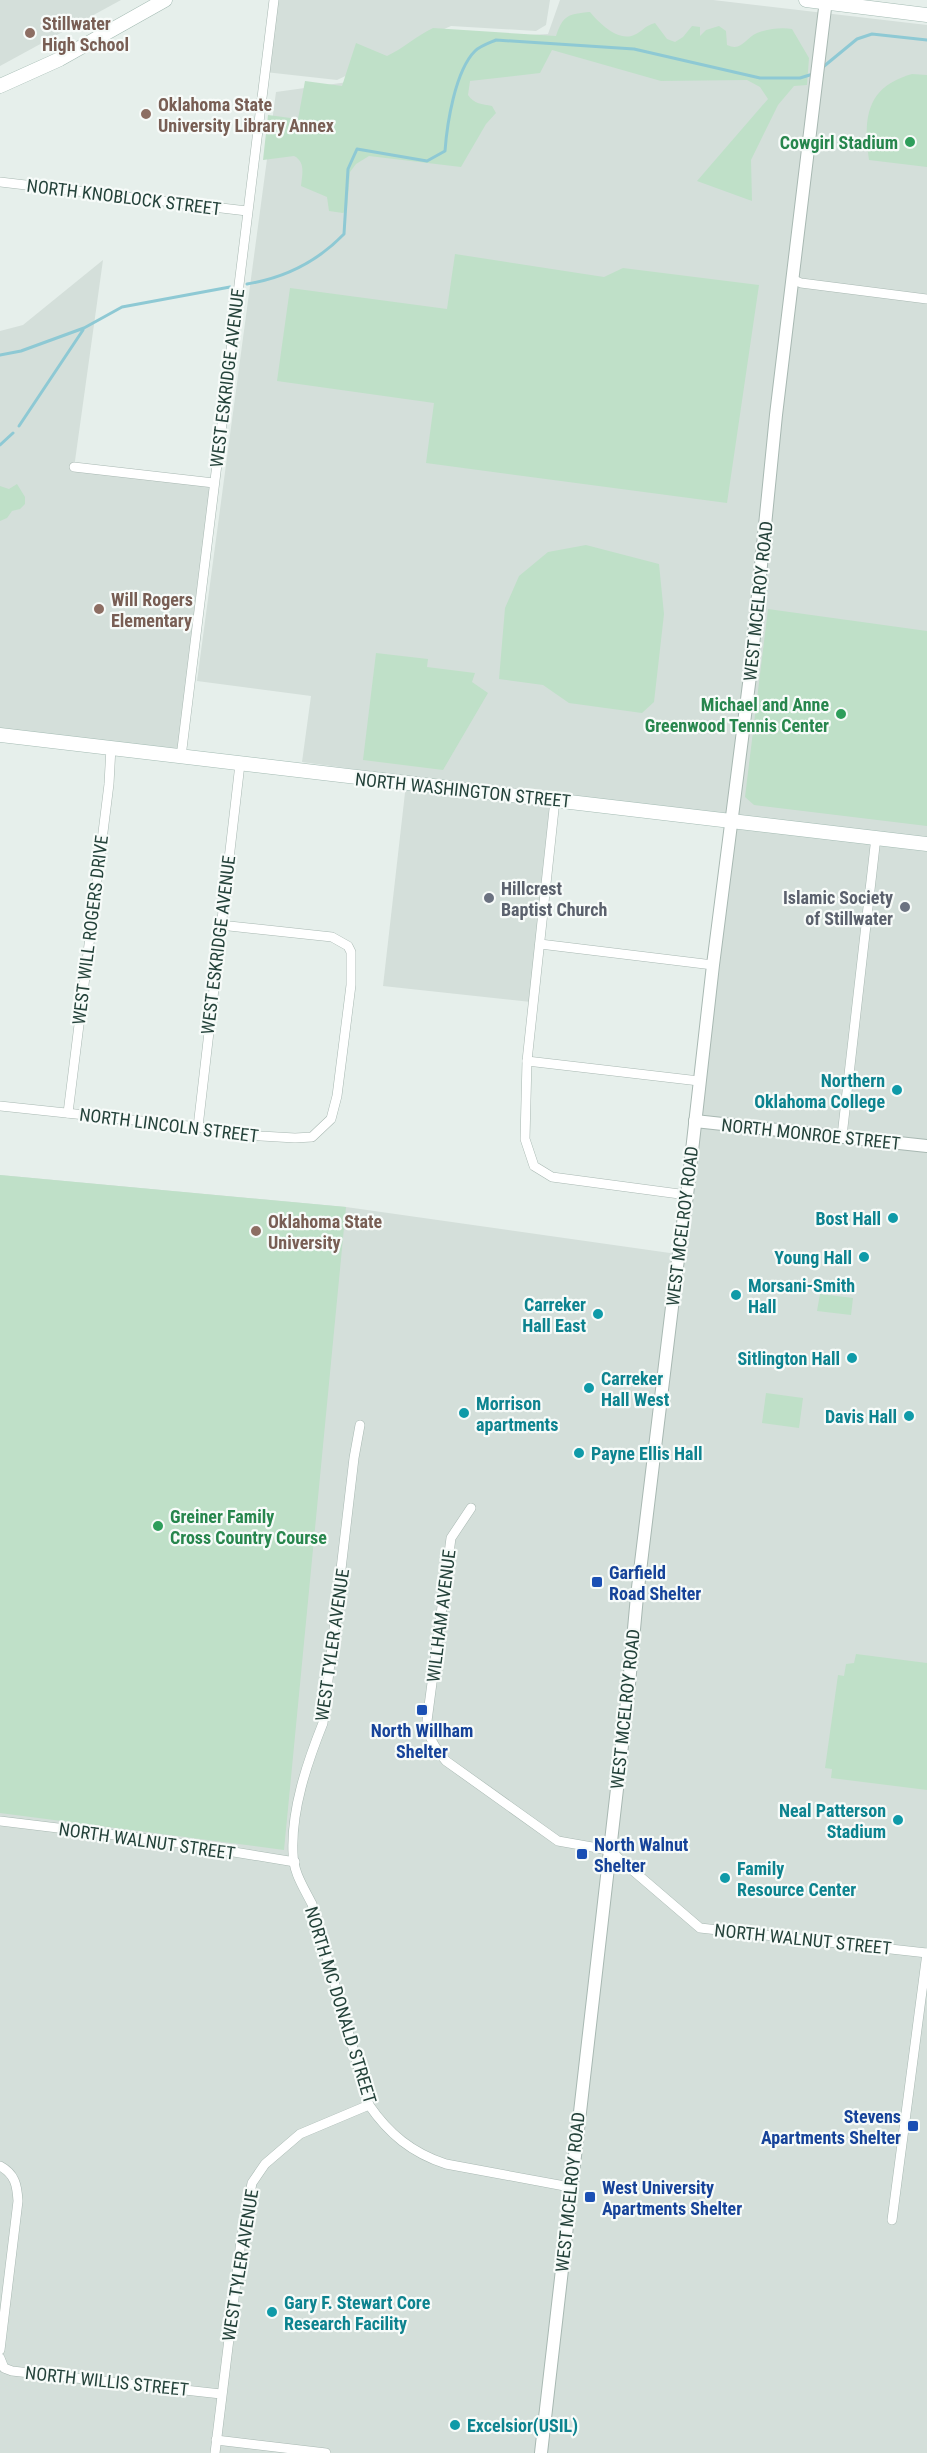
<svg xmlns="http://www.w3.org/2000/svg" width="927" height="2453" viewBox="0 0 927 2453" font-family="'Roboto Condensed',sans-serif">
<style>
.built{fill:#d4dfda}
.green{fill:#bfe0c8}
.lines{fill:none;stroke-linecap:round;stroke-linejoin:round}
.stream{stroke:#8ec9d4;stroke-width:3}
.minor-casing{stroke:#a8b8b2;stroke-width:10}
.tertiary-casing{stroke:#a8b8b2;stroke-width:14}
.secondary-casing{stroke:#a4bbb3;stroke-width:15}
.minor{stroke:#fff;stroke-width:9}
.tertiary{stroke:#fff;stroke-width:12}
.secondary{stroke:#fff;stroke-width:14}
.education-dot{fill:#8d6e63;stroke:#f7fbf9;stroke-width:2}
.leisure-dot{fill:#2e9e5b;stroke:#f7fbf9;stroke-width:2}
.worship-dot{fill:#6b7280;stroke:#f7fbf9;stroke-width:2}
.culture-dot{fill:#0f9aa8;stroke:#f7fbf9;stroke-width:2}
.transit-dot{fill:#1a4fb4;stroke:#f7fbf9;stroke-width:2}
.labels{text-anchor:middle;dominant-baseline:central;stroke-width:4.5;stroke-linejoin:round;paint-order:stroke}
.education-label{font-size:18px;font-weight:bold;fill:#785e54;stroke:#f7fbf9;text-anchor:start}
.leisure-label{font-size:18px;font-weight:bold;fill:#27864d;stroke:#f7fbf9;text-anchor:end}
.street-label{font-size:18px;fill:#24423a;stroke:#f7fbf9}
.worship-label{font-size:18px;font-weight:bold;fill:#5b616d;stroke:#f7fbf9;text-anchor:start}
.culture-label{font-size:18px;font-weight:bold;fill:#0d838f;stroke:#f7fbf9;text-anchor:end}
.transit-label{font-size:18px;font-weight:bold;fill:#164399;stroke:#f7fbf9;text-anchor:start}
</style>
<rect width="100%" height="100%" fill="#e6efeb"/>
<g class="built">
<path d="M 0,0 L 121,0 L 0,66 Z"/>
<path d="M 274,0 L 550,0 L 546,25 L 536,31 L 451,26 L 426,37 L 397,63 L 356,71 L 337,80 L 265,72 Z"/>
<path d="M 560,0 L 713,0 L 927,25 L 927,2453 L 0,2453 L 0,1175 L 346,1207 L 677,1254 L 731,821 L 302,762 L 311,696 L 197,681 L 276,92 L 391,76 L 445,40 L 548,34 Z"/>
<path d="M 103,260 L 74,468 L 213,484 L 181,756 L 0,734 L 0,331 L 23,325 Z"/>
<path d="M 406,784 L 554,801 L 531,1002 L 383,986 Z"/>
</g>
<g class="green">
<path d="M 590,12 C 599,23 618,42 634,35 C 642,32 644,26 655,23 L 667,39 L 675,42 L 683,37 L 692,26 L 700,27 L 700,36 L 706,30 L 719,26 L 726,31 L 727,45 C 742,52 745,38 757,33 C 767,29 782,27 792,29 L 809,58 L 807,85 L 794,86 L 778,105 L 751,160 L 752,201 L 697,181 L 768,99 L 760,87 L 747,80 L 661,81 L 552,50 L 540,73 L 470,81 L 468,95 C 474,104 482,104 492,106 L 496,113 L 486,124 L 461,167 L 369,156 L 356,164 L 350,172 L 347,210 L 343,213 L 329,211 L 327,197 L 301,186 C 302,175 306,162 294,156 L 263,160 L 268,115 L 298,119 L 305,81 L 342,86 L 356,43 L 387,56 C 404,48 416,36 433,28 L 556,36 C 563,15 568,14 590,12 Z"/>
<path d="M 912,74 L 927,75 L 927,167 L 869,160 C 863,118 866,87 912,74 Z"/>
<path d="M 455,254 L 604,277 L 623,268 L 759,285 L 727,503 L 426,463 L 434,403 L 277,381 L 290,288 L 447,309 Z"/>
<path d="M 17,484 L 25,497 L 25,504 L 20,509 L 12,511 L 7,518 L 0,521 L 0,486 L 9,489 Z"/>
<path d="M 586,545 L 659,564 L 664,614 L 654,702 L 642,713 L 569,703 L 543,685 L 499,679 L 505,608 L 519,576 L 548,552 Z"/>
<path d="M 768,609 L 927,631 L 927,826 L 754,805 L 745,797 Z"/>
<path d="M 376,653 L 428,659 L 427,667 L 475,673 L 472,682 L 488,693 L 443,770 L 363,760 Z"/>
<path d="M 0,1175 L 346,1207 L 284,1850 L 0,1813 Z"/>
<path d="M 820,1294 L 853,1298 L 851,1315 L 817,1311 Z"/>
<path d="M 766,1393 L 803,1398 L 799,1428 L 762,1423 Z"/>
<path d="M 856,1654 L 927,1663 L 927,1790 L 831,1778 L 832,1769 L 825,1768 L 838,1675 L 844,1676 L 846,1664 L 854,1663 Z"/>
</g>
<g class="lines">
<g class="stream">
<path d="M 823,67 L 857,39 L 872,34 L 927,40"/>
<path d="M 247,284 C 284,278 318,261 344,234 L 348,169 L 357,149 L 427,161 L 445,151 C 447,124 455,71 475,51 C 480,46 489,43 496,40 L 634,49 L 760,78 L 800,78 L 813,74"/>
<path d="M 0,355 L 21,351 L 84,328 L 122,307 L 230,287"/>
<path d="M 19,426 L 83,330"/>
<path d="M 0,445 L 13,433"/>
</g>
<g class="minor-casing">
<g id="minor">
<path d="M 0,182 L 247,211"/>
<path d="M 792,279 L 801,283 L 927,299"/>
<path d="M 74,467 L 214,483"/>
<path d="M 181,757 L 274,0"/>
<path d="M 555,800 L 527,1061 L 525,1139 L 534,1166 L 552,1177 L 687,1195"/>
<path d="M 540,944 L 713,965"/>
<path d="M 527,1061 L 699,1081"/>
<path d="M 0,1106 L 198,1127 L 261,1136 L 295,1138 L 312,1137 L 331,1119 L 337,1096 L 351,985 L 351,952 L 348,946 L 332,937 L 220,925"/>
<path d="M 68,1113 L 109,784 L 111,747"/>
<path d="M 198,1127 L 240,764"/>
<path d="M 842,1136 L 876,837"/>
<path d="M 360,1425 L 354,1458 L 323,1723 C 307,1763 291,1810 293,1853 C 293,1872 304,1888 312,1904 L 369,2105 C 389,2134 412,2153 446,2164 L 570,2187"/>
<path d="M 471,1508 L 451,1538 L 427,1721 C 428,1738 435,1748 446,1761 L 558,1841 L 609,1850 L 700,1928 L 927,1953"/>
<path d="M 0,1821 L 173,1842 L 295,1862"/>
<path d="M 0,2166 C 15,2174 17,2185 18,2201 L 0,2350"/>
<path d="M 892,2220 L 927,1953"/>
<path d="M 0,2358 L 4,2368 L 12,2371 L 221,2394"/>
<path d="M 216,2440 L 326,2453"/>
<path d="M 215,2453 L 241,2241 L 252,2183 L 265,2164 L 300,2134 L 369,2105"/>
</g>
</g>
<g class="tertiary-casing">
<g id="tertiary">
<path d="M 695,1121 L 927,1146"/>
<path d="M 541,2453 L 629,1684 L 637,1596 L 676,1274 L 687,1195 L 713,965 L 750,676 L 776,415 L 826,0"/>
</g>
</g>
<g class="secondary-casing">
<g id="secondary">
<path d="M 806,0 L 927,15"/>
<path d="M 0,86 L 60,59 L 165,0"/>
<path d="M 0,735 L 927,844"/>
</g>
</g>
<use href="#minor" class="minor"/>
<use href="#tertiary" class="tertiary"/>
<use href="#secondary" class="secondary"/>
</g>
<g class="education-dot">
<circle cx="30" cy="33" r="6"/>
<circle cx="146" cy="114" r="6"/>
<circle cx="99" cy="609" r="6"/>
<circle cx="256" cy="1231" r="6"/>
</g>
<g class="leisure-dot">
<circle cx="910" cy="142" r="6"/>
<circle cx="841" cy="714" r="6"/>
<circle cx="158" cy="1526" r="6"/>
</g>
<g class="worship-dot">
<circle cx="489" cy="898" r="6"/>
<circle cx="905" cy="907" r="6"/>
</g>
<g class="culture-dot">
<circle cx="897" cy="1090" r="6"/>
<circle cx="893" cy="1218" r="6"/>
<circle cx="864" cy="1257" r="6"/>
<circle cx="736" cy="1295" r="6"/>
<circle cx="598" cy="1314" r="6"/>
<circle cx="852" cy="1358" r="6"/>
<circle cx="589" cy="1388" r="6"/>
<circle cx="464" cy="1413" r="6"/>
<circle cx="909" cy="1416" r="6"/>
<circle cx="579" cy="1453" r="6"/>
<circle cx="898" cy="1820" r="6"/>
<circle cx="725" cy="1878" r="6"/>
<circle cx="272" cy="2312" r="6"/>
<circle cx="455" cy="2425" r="6"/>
</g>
<g class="transit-dot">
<rect x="591" y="1576" width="12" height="12" rx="3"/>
<rect x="416" y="1704" width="12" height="12" rx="3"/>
<rect x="576" y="1848" width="12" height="12" rx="3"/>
<rect x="907" y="2120" width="12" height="12" rx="3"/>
<rect x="584" y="2191" width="12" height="12" rx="3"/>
</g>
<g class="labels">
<g class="education-label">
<text x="42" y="23">Stillwater<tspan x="42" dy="21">High School</tspan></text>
<text x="158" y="104">Oklahoma State<tspan x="158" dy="21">University Library Annex</tspan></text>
<text x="111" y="599">Will Rogers<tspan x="111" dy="21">Elementary</tspan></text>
<text x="268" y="1221">Oklahoma State<tspan x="268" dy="21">University</tspan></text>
</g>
<g class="leisure-label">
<text x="898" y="142">Cowgirl Stadium</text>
<text x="829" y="704">Michael and Anne<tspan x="829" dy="21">Greenwood Tennis Center</tspan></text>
<text x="170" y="1516" text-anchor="start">Greiner Family<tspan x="170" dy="21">Cross Country Course</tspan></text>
</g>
<g class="street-label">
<text transform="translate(124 197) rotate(7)">NORTH KNOBLOCK STREET</text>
<text transform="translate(227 378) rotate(-83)">WEST ESKRIDGE AVENUE</text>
<text transform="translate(758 601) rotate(-84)">WEST MCELROY ROAD</text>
<text transform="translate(463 790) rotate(6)">NORTH WASHINGTON STREET</text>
<text transform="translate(90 930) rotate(-83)">WEST WILL ROGERS DRIVE</text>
<text transform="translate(218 945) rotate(-83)">WEST ESKRIDGE AVENUE</text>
<text transform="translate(169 1125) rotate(7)">NORTH LINCOLN STREET</text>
<text transform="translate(811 1134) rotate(6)">NORTH MONROE STREET</text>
<text transform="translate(682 1226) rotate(-83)">WEST MCELROY ROAD</text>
<text transform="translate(441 1616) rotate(-83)">WILLHAM AVENUE</text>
<text transform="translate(332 1645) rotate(-82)">WEST TYLER AVENUE</text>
<text transform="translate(625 1709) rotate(-84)">WEST MCELROY ROAD</text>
<text transform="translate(147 1841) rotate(8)">NORTH WALNUT STREET</text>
<text transform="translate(803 1939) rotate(6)">NORTH WALNUT STREET</text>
<text transform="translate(341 2005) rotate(73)">NORTH MC DONALD STREET</text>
<text transform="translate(570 2192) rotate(-84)">WEST MCELROY ROAD</text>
<text transform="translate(240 2265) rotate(-81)">WEST TYLER AVENUE</text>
<text transform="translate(107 2381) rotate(6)">NORTH WILLIS STREET</text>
</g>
<g class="worship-label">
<text x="501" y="888">Hillcrest<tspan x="501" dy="21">Baptist Church</tspan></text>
<text x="893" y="897" text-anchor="end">Islamic Society<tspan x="893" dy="21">of Stillwater</tspan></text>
</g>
<g class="culture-label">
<text x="885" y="1080">Northern<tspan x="885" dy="21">Oklahoma College</tspan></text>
<text x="881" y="1218">Bost Hall</text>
<text x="852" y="1257">Young Hall</text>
<text x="748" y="1285" text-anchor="start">Morsani-Smith<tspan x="748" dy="21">Hall</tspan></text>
<text x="586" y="1304">Carreker<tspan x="586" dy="21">Hall East</tspan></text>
<text x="840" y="1358">Sitlington Hall</text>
<text x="601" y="1378" text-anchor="start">Carreker<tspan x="601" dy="21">Hall West</tspan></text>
<text x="476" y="1403" text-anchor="start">Morrison<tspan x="476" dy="21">apartments</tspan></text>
<text x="897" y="1416">Davis Hall</text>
<text x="591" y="1453" text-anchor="start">Payne Ellis Hall</text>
<text x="886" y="1810">Neal Patterson<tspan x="886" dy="21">Stadium</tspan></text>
<text x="737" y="1868" text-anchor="start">Family<tspan x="737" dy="21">Resource Center</tspan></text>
<text x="284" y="2302" text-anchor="start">Gary F. Stewart Core<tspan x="284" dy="21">Research Facility</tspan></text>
<text x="467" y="2425" text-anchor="start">Excelsior(USIL)</text>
</g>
<g class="transit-label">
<text x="609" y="1572">Garfield<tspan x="609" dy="21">Road Shelter</tspan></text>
<text x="422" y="1730" text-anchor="middle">North Willham<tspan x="422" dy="21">Shelter</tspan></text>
<text x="594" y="1844">North Walnut<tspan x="594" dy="21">Shelter</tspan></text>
<text x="901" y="2116" text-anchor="end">Stevens<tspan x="901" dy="21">Apartments Shelter</tspan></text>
<text x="602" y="2187">West University<tspan x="602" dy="21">Apartments Shelter</tspan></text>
</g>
</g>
</svg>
